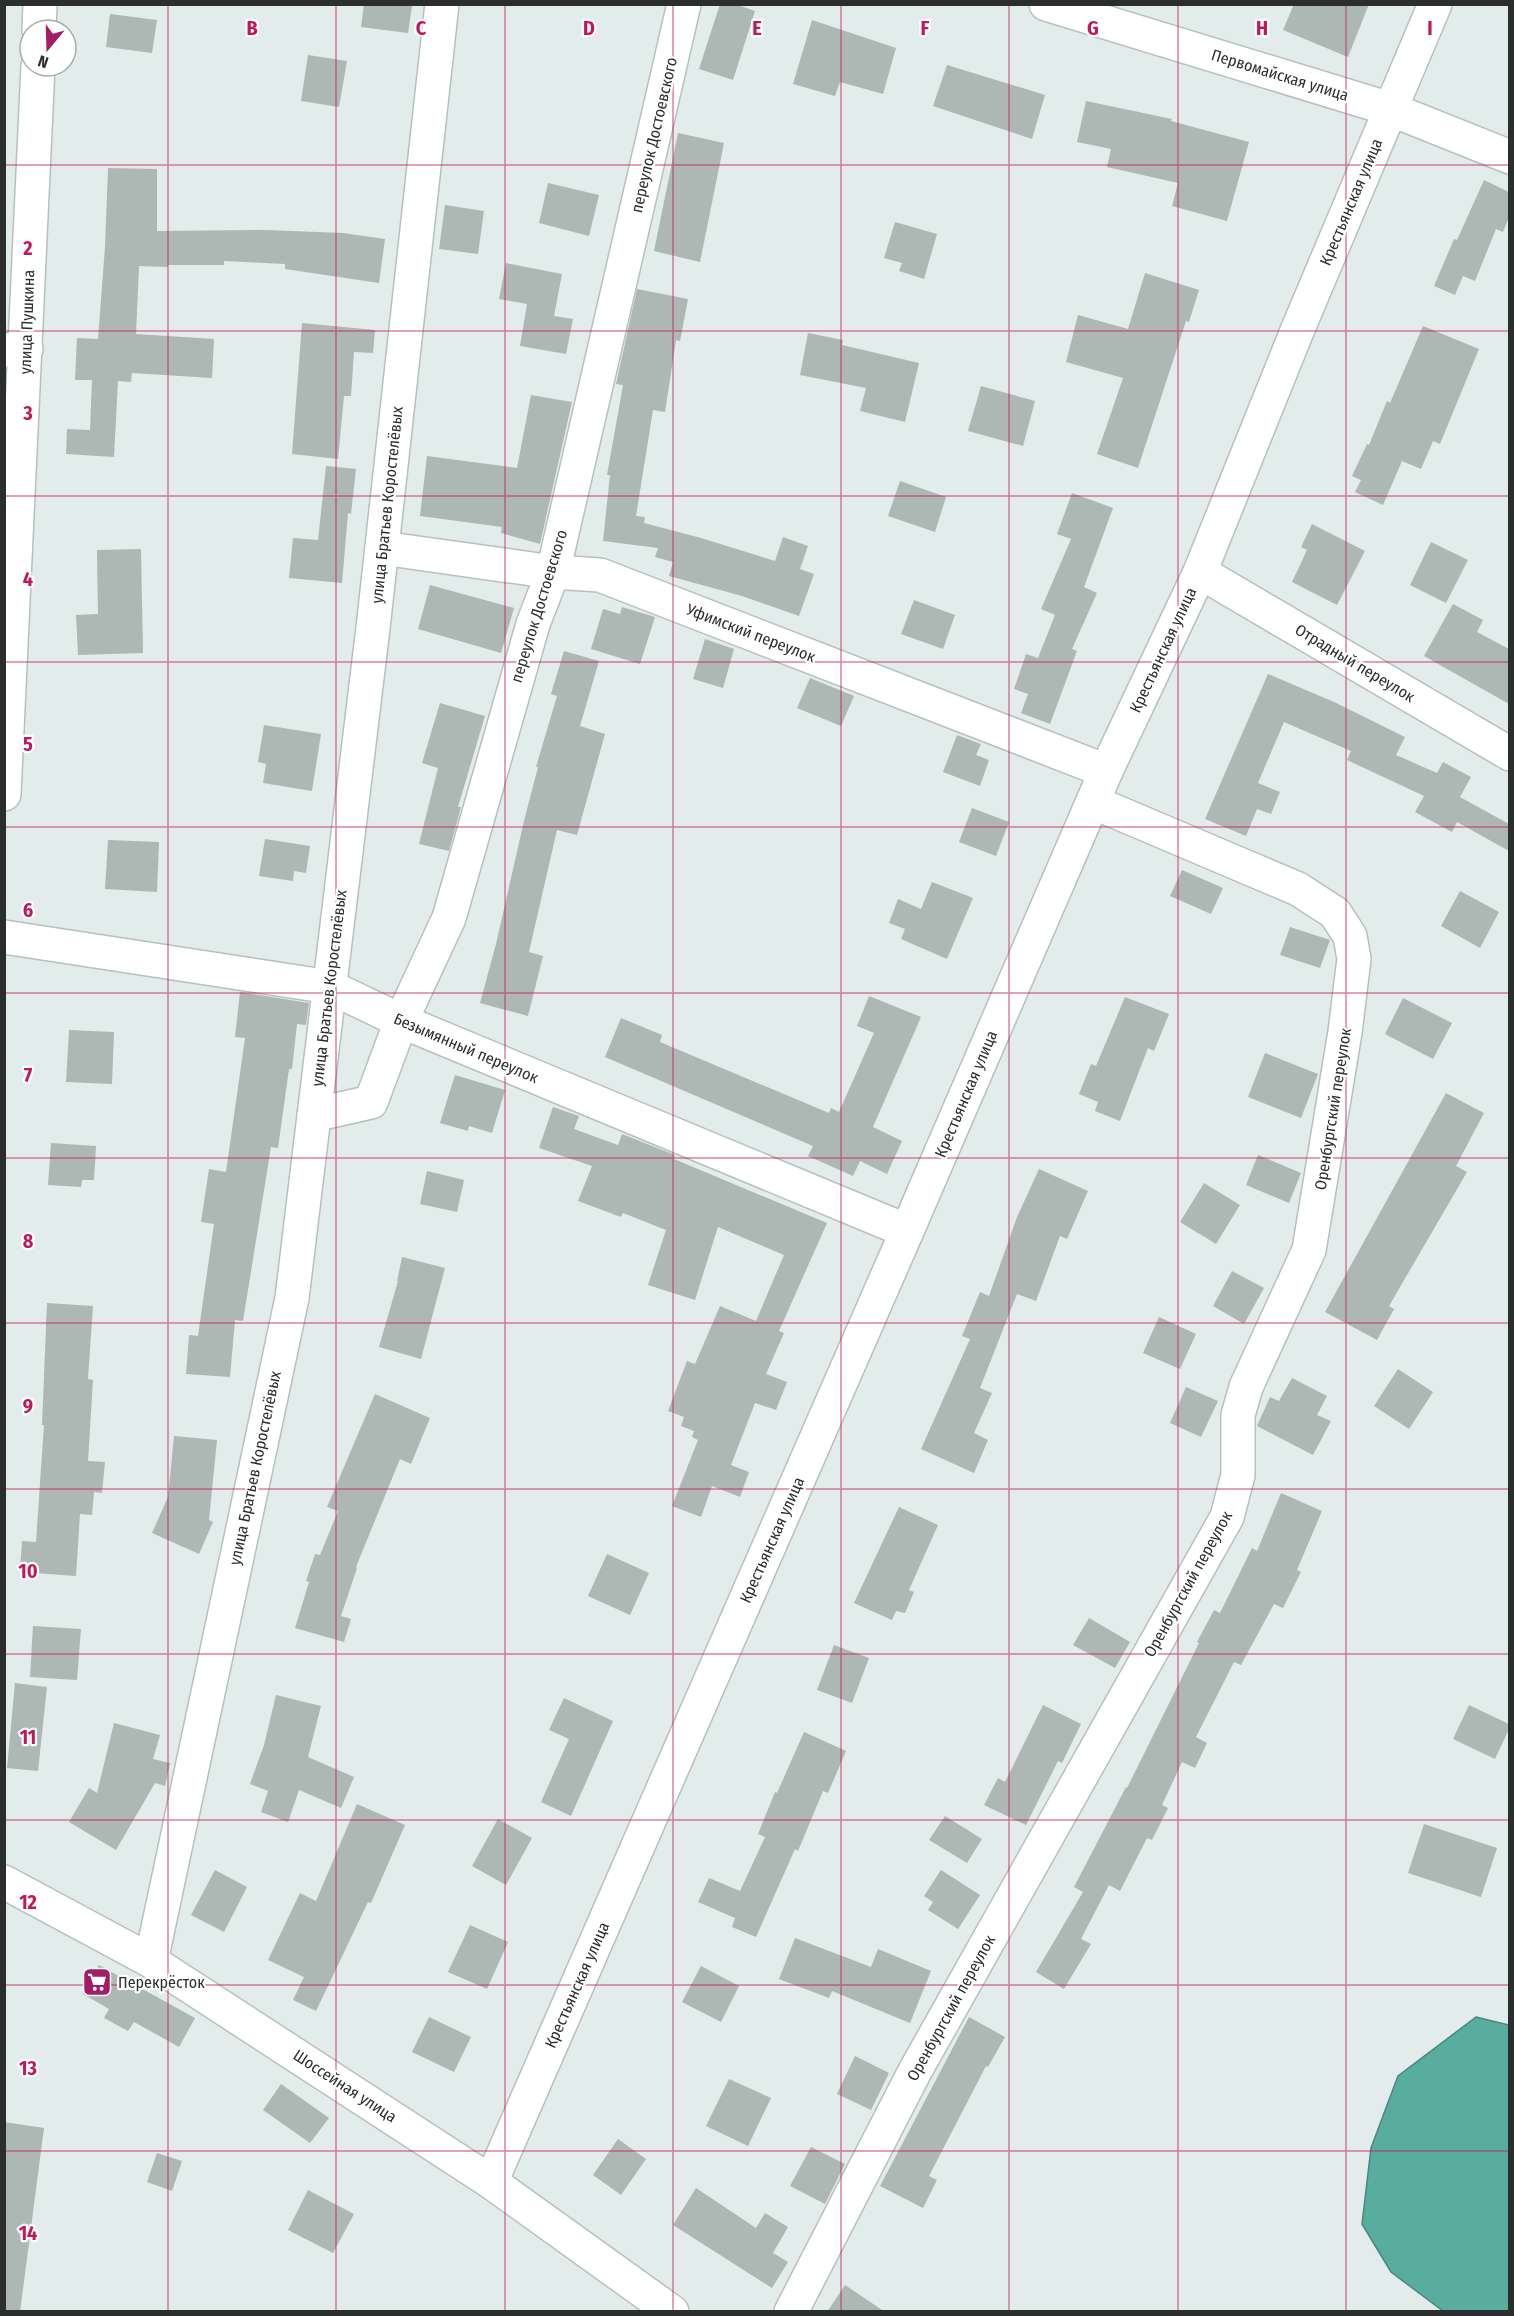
<svg xmlns="http://www.w3.org/2000/svg" width="1514" height="2316" viewBox="0 0 1514 2316" font-family="'Fira Sans Condensed',sans-serif">
<style>
.water{fill:#59ad9e;stroke:#4b877c;stroke-width:1.5}
.building{fill:#adb7b4}
.lines{fill:none;stroke-linecap:round;stroke-linejoin:round}
.minor-casing{stroke:#b6c0bd;stroke-width:36}
.tertiary-casing{stroke:#b6c0bd;stroke-width:36}
.secondary-casing{stroke:#b6c0bd;stroke-width:36}
.minor{stroke:#fff;stroke-width:33}
.tertiary{stroke:#fff;stroke-width:33}
.secondary{stroke:#fff;stroke-width:33}
.grid{fill:none;stroke:#c2185b;stroke-width:1.5;stroke-opacity:0.55}
.labels{text-anchor:middle;dominant-baseline:central;stroke-width:4.5;stroke-linejoin:round;paint-order:stroke}
.street-label{font-size:16px;fill:#2a2e2d;stroke:#fff}
.poi-label{font-size:16px;fill:#2a2e2d;stroke:#fff;text-anchor:start}
.grid-label{font-size:20px;text-anchor:middle;font-weight:bold;fill:#c2185b;stroke:#fff;stroke-width:4.5;stroke-linejoin:round;paint-order:stroke}
</style>
<rect width="100%" height="100%" fill="#e2ecea"/>
<path class="water" d="M 1476,2017 L 1509,2025 L 1509,2311 L 1443,2311 L 1391,2272 L 1362,2224 L 1371,2148 L 1398,2076 Z"/>
<g class="building">
<path d="M 364,4 L 412,6 L 408,33 L 361,27 Z"/>
<path d="M 720,4 L 735,4 L 755,11 L 733,80 L 699,69 Z"/>
<path d="M 1294,4 L 1369,4 L 1348,57 L 1283,30 Z"/>
<path d="M 110,14 L 157,20 L 152,53 L 106,47 Z"/>
<path d="M 812,20 L 896,48 L 883,94 L 840,82 L 835,96 L 793,84 Z"/>
<path d="M 308,55 L 347,61 L 339,107 L 301,101 Z"/>
<path d="M 947,65 L 1045,95 L 1032,139 L 933,106 Z"/>
<path d="M 1086,101 L 1172,119 L 1171,121 L 1249,142 L 1227,221 L 1172,206 L 1178,183 L 1107,167 L 1111,149 L 1077,142 Z"/>
<path d="M 678,133 L 724,143 L 700,262 L 654,251 Z"/>
<path d="M 108,168 L 157,169 L 157,231 L 267,230 L 343,233 L 385,239 L 379,283 L 285,269 L 285,264 L 224,261 L 224,265 L 168,265 L 168,267 L 139,266 L 136,334 L 214,339 L 212,378 L 132,373 L 131,382 L 118,381 L 114,457 L 66,454 L 67,429 L 90,430 L 92,380 L 75,380 L 77,338 L 98,339 L 105,247 Z"/>
<path d="M 1484,180 L 1509,192 L 1509,217 L 1503,232 L 1496,229 L 1475,281 L 1463,276 L 1455,295 L 1434,286 L 1454,239 L 1457,240 Z"/>
<path d="M 548,183 L 599,195 L 589,236 L 539,223 Z"/>
<path d="M 445,205 L 484,211 L 478,254 L 439,249 Z"/>
<path d="M 895,222 L 937,234 L 924,279 L 899,271 L 902,263 L 884,258 Z"/>
<path d="M 506,263 L 562,274 L 554,316 L 573,319 L 566,354 L 520,346 L 527,304 L 499,299 Z"/>
<path d="M 1145,273 L 1199,290 L 1189,322 L 1186,321 L 1138,468 L 1097,454 L 1123,378 L 1066,362 L 1078,315 L 1128,329 Z"/>
<path d="M 637,289 L 688,299 L 680,341 L 676,340 L 665,412 L 653,410 L 636,516 L 645,517 L 644,523 L 701,538 L 775,561 L 783,537 L 808,546 L 800,569 L 814,574 L 799,616 L 742,596 L 669,576 L 673,562 L 655,557 L 658,548 L 603,541 L 610,475 L 607,475 L 623,385 L 616,384 Z"/>
<path d="M 302,323 L 375,330 L 373,353 L 354,352 L 351,396 L 344,396 L 338,459 L 292,454 Z"/>
<path d="M 1423,326 L 1479,349 L 1440,444 L 1433,441 L 1421,469 L 1402,461 L 1383,505 L 1355,492 L 1361,480 L 1352,476 L 1367,444 L 1369,445 L 1387,401 L 1390,403 Z"/>
<path d="M 808,333 L 843,340 L 842,345 L 919,363 L 905,422 L 860,411 L 866,388 L 800,375 Z"/>
<path d="M 981,386 L 1035,401 L 1023,446 L 968,431 Z"/>
<path d="M 531,395 L 572,402 L 540,544 L 501,533 L 502,527 L 420,516 L 427,456 L 517,468 Z"/>
<path d="M 326,466 L 356,469 L 351,514 L 348,513 L 342,583 L 289,578 L 293,538 L 318,540 Z"/>
<path d="M 900,481 L 946,497 L 935,532 L 888,516 Z"/>
<path d="M 1072,493 L 1113,508 L 1084,587 L 1097,593 L 1072,649 L 1077,651 L 1050,724 L 1021,713 L 1028,694 L 1014,689 L 1026,654 L 1038,658 L 1055,615 L 1041,609 L 1071,539 L 1057,534 Z"/>
<path d="M 1312,524 L 1365,551 L 1337,605 L 1292,582 L 1307,550 L 1301,547 Z"/>
<path d="M 1431,542 L 1468,560 L 1446,603 L 1410,585 Z"/>
<path d="M 141,549 L 143,653 L 78,655 L 76,615 L 98,614 L 97,550 Z"/>
<path d="M 430,585 L 514,608 L 501,653 L 418,629 Z"/>
<path d="M 914,600 L 955,615 L 943,649 L 901,634 Z"/>
<path d="M 1453,604 L 1483,620 L 1477,632 L 1509,649 L 1509,704 L 1424,656 Z"/>
<path d="M 622,607 L 655,617 L 640,664 L 591,649 L 603,609 L 620,614 Z"/>
<path d="M 705,639 L 734,649 L 723,688 L 693,679 Z"/>
<path d="M 564,651 L 599,661 L 580,726 L 605,734 L 577,835 L 557,830 L 529,952 L 543,956 L 528,1016 L 480,1003 L 496,944 L 524,821 L 538,767 L 536,767 L 557,696 L 551,694 Z"/>
<path d="M 1268,674 L 1334,702 L 1405,737 L 1396,755 L 1437,773 L 1443,762 L 1471,777 L 1460,797 L 1509,824 L 1509,851 L 1457,822 L 1452,832 L 1415,812 L 1424,796 L 1347,760 L 1351,751 L 1284,722 L 1258,783 L 1280,792 L 1271,814 L 1257,809 L 1246,836 L 1205,819 Z"/>
<path d="M 810,678 L 854,696 L 841,726 L 797,708 Z"/>
<path d="M 440,703 L 485,716 L 458,807 L 461,807 L 449,851 L 419,844 L 438,768 L 422,763 Z"/>
<path d="M 264,725 L 321,734 L 312,791 L 263,783 L 266,764 L 258,762 Z"/>
<path d="M 957,735 L 981,744 L 976,755 L 989,760 L 980,786 L 943,772 Z"/>
<path d="M 972,808 L 1009,822 L 996,856 L 959,842 Z"/>
<path d="M 265,839 L 310,846 L 306,873 L 294,871 L 293,881 L 259,876 Z"/>
<path d="M 108,840 L 159,842 L 157,892 L 105,889 Z"/>
<path d="M 1182,870 L 1223,888 L 1211,914 L 1170,896 Z"/>
<path d="M 932,882 L 973,898 L 947,959 L 901,939 L 905,929 L 889,923 L 898,899 L 921,909 Z"/>
<path d="M 1460,891 L 1499,912 L 1480,948 L 1441,926 Z"/>
<path d="M 1290,927 L 1330,940 L 1320,968 L 1280,955 Z"/>
<path d="M 240,992 L 309,1003 L 306,1025 L 297,1024 L 292,1069 L 289,1069 L 278,1148 L 271,1147 L 243,1321 L 235,1320 L 230,1377 L 186,1374 L 189,1335 L 198,1336 L 214,1224 L 201,1222 L 209,1169 L 226,1172 L 245,1038 L 235,1037 Z"/>
<path d="M 869,996 L 921,1017 L 873,1127 L 902,1141 L 887,1174 L 860,1161 L 853,1176 L 808,1156 L 813,1146 L 605,1057 L 621,1018 L 662,1035 L 660,1042 L 829,1113 L 831,1108 L 839,1112 L 874,1033 L 857,1026 Z"/>
<path d="M 1125,997 L 1169,1014 L 1154,1051 L 1148,1048 L 1120,1121 L 1095,1111 L 1098,1102 L 1079,1094 L 1091,1064 L 1096,1066 Z"/>
<path d="M 1403,998 L 1452,1023 L 1433,1059 L 1385,1034 Z"/>
<path d="M 69,1030 L 114,1032 L 112,1084 L 66,1082 Z"/>
<path d="M 1265,1053 L 1318,1074 L 1301,1118 L 1248,1097 Z"/>
<path d="M 455,1075 L 505,1090 L 492,1133 L 469,1126 L 468,1131 L 440,1123 Z"/>
<path d="M 1446,1093 L 1484,1113 L 1456,1166 L 1467,1172 L 1389,1306 L 1394,1309 L 1377,1340 L 1325,1312 Z"/>
<path d="M 553,1107 L 579,1116 L 574,1129 L 618,1145 L 622,1134 L 675,1155 L 674,1159 L 827,1223 L 779,1331 L 784,1333 L 766,1374 L 787,1382 L 776,1410 L 755,1403 L 731,1465 L 749,1472 L 740,1497 L 712,1486 L 701,1517 L 672,1506 L 698,1440 L 692,1437 L 694,1431 L 681,1426 L 684,1417 L 668,1411 L 687,1361 L 695,1364 L 720,1306 L 756,1321 L 784,1255 L 718,1227 L 695,1300 L 648,1285 L 666,1230 L 623,1213 L 621,1217 L 578,1201 L 592,1166 L 539,1148 Z"/>
<path d="M 51,1143 L 96,1146 L 94,1180 L 82,1180 L 81,1187 L 48,1185 Z"/>
<path d="M 1258,1155 L 1301,1173 L 1289,1203 L 1246,1185 Z"/>
<path d="M 1039,1169 L 1088,1191 L 1067,1239 L 1060,1236 L 1036,1301 L 1017,1294 L 980,1388 L 992,1393 L 974,1433 L 988,1440 L 974,1473 L 921,1449 L 970,1339 L 962,1336 L 980,1292 L 989,1296 L 1017,1217 Z"/>
<path d="M 427,1171 L 464,1180 L 457,1212 L 420,1204 Z"/>
<path d="M 1204,1183 L 1240,1205 L 1216,1244 L 1180,1222 Z"/>
<path d="M 402,1257 L 445,1268 L 421,1359 L 379,1347 L 398,1281 L 397,1281 Z"/>
<path d="M 1232,1271 L 1264,1288 L 1244,1324 L 1213,1306 Z"/>
<path d="M 47,1303 L 93,1306 L 88,1379 L 93,1380 L 88,1461 L 105,1462 L 102,1493 L 94,1492 L 92,1515 L 80,1514 L 76,1576 L 20,1572 L 22,1541 L 36,1542 L 44,1425 L 42,1425 Z"/>
<path d="M 1159,1317 L 1196,1334 L 1180,1369 L 1143,1353 Z"/>
<path d="M 1398,1369 L 1433,1392 L 1409,1429 L 1374,1406 Z"/>
<path d="M 1292,1378 L 1327,1396 L 1317,1415 L 1331,1421 L 1313,1455 L 1257,1426 L 1270,1397 L 1279,1401 Z"/>
<path d="M 1186,1387 L 1218,1401 L 1201,1437 L 1170,1423 Z"/>
<path d="M 375,1394 L 430,1418 L 411,1464 L 400,1459 L 356,1567 L 357,1568 L 341,1616 L 351,1619 L 344,1642 L 295,1628 L 309,1582 L 306,1581 L 315,1554 L 320,1555 L 338,1511 L 327,1507 Z"/>
<path d="M 174,1436 L 217,1440 L 209,1520 L 213,1522 L 199,1554 L 152,1533 L 168,1497 Z"/>
<path d="M 1281,1493 L 1322,1511 L 1297,1570 L 1301,1572 L 1283,1608 L 1274,1604 L 1241,1665 L 1234,1662 L 1196,1737 L 1207,1743 L 1195,1768 L 1182,1762 L 1162,1805 L 1168,1808 L 1152,1840 L 1147,1838 L 1120,1891 L 1109,1885 L 1081,1939 L 1091,1944 L 1064,1989 L 1036,1972 L 1083,1892 L 1074,1887 L 1126,1787 L 1127,1788 L 1199,1643 L 1197,1642 L 1214,1610 L 1220,1613 L 1252,1548 L 1257,1551 Z"/>
<path d="M 899,1507 L 938,1525 L 909,1590 L 914,1592 L 905,1613 L 896,1611 L 892,1620 L 854,1603 Z"/>
<path d="M 607,1554 L 649,1573 L 630,1615 L 588,1596 Z"/>
<path d="M 1089,1618 L 1130,1642 L 1115,1668 L 1073,1645 Z"/>
<path d="M 33,1626 L 81,1629 L 77,1680 L 30,1677 Z"/>
<path d="M 834,1645 L 869,1658 L 852,1703 L 817,1690 Z"/>
<path d="M 15,1683 L 47,1687 L 38,1771 L 7,1768 Z"/>
<path d="M 276,1695 L 321,1706 L 308,1757 L 354,1777 L 341,1808 L 299,1790 L 288,1822 L 261,1812 L 268,1791 L 250,1784 L 264,1745 Z"/>
<path d="M 564,1698 L 613,1721 L 571,1816 L 541,1802 L 569,1739 L 549,1730 Z"/>
<path d="M 1043,1705 L 1081,1724 L 1062,1763 L 1058,1761 L 1026,1825 L 984,1805 L 998,1778 L 1005,1782 Z"/>
<path d="M 1469,1705 L 1509,1724 L 1509,1729 L 1495,1759 L 1453,1739 Z"/>
<path d="M 114,1723 L 160,1735 L 153,1759 L 170,1763 L 165,1786 L 155,1783 L 116,1850 L 69,1822 L 89,1788 L 97,1793 Z"/>
<path d="M 804,1732 L 846,1751 L 828,1793 L 823,1791 L 798,1851 L 795,1849 L 756,1937 L 732,1927 L 735,1918 L 698,1902 L 709,1878 L 740,1891 L 765,1837 L 758,1834 L 775,1792 L 777,1793 Z"/>
<path d="M 357,1804 L 405,1825 L 371,1903 L 368,1902 L 316,2011 L 293,2000 L 304,1977 L 268,1960 L 300,1893 L 316,1901 Z"/>
<path d="M 945,1816 L 982,1839 L 967,1863 L 929,1840 Z"/>
<path d="M 498,1819 L 532,1838 L 506,1885 L 472,1866 Z"/>
<path d="M 1424,1824 L 1497,1848 L 1481,1897 L 1408,1873 Z"/>
<path d="M 215,1870 L 247,1887 L 224,1932 L 191,1915 Z"/>
<path d="M 941,1870 L 980,1895 L 958,1929 L 928,1910 L 933,1902 L 924,1896 Z"/>
<path d="M 470,1925 L 508,1942 L 487,1989 L 448,1972 Z"/>
<path d="M 795,1938 L 871,1967 L 878,1949 L 931,1971 L 910,2023 L 832,1991 L 829,1998 L 779,1979 Z"/>
<path d="M 99,1965 L 195,2018 L 179,2047 L 134,2022 L 128,2031 L 104,2018 L 109,2009 L 83,1994 Z"/>
<path d="M 701,1966 L 739,1986 L 721,2022 L 682,2002 Z"/>
<path d="M 429,2017 L 471,2037 L 454,2072 L 412,2052 Z"/>
<path d="M 969,2017 L 1005,2037 L 988,2067 L 986,2066 L 929,2176 L 937,2180 L 923,2208 L 880,2186 Z"/>
<path d="M 855,2056 L 889,2073 L 871,2110 L 837,2094 Z"/>
<path d="M 729,2079 L 771,2098 L 748,2146 L 706,2126 Z"/>
<path d="M 281,2084 L 329,2118 L 310,2143 L 263,2110 Z"/>
<path d="M 4,2122 L 44,2128 L 20,2312 L 4,2312 Z"/>
<path d="M 618,2139 L 646,2159 L 621,2195 L 593,2175 Z"/>
<path d="M 811,2147 L 845,2164 L 825,2204 L 790,2186 Z"/>
<path d="M 157,2153 L 182,2161 L 172,2191 L 147,2182 Z"/>
<path d="M 696,2188 L 756,2228 L 765,2213 L 788,2227 L 773,2253 L 788,2262 L 772,2288 L 673,2225 Z"/>
<path d="M 308,2190 L 354,2214 L 333,2253 L 288,2230 Z"/>
<path d="M 845,2285 L 885,2312 L 827,2312 Z"/>
</g>
<g class="lines">
<g class="minor-casing">
<g id="minor">
<path d="M 1046,4 L 1390,109 L 1510,157"/>
<path d="M 4,350 L 26,349"/>
<path d="M 382,548 L 553,572 L 600,575 L 1106,771"/>
<path d="M 1200,572 L 1510,754"/>
<path d="M 4,937 L 330,987 L 401,1021 L 907,1231"/>
<path d="M 314,1115 L 371,1102 L 401,1021 L 449,918 L 533,624 L 553,572 L 684,4"/>
<path d="M 151,1961 L 292,1298 L 373,628 L 442,4"/>
<path d="M 791,2312 L 915,2071 L 1227,1517 L 1238,1475 L 1238,1415 L 1246,1387 L 1309,1250 L 1345,1032 L 1354,959 L 1350,936 L 1335,913 L 1298,889 L 1093,802"/>
</g>
</g>
<g class="tertiary-casing">
<path id="tertiary" d="M 491,2182 L 907,1231 L 1106,771 L 1200,572 L 1297,331 L 1435,4"/>
</g>
<g class="secondary-casing">
<g id="secondary">
<path d="M 39,30 L 40,4"/>
<path d="M 4,794 L 38,66"/>
<path d="M 4,1882 L 151,1961 L 491,2182 L 672,2312"/>
</g>
</g>
<use href="#minor" class="minor"/>
<use href="#tertiary" class="tertiary"/>
<use href="#secondary" class="secondary"/>
</g>
<path class="grid" d="M 168,4 L 168,2312M 336,4 L 336,2312M 505,4 L 505,2312M 673,4 L 673,2312M 841,4 L 841,2312M 1009,4 L 1009,2312M 1178,4 L 1178,2312M 1346,4 L 1346,2312M 4,165 L 1510,165M 4,331 L 1510,331M 4,496 L 1510,496M 4,662 L 1510,662M 4,827 L 1510,827M 4,993 L 1510,993M 4,1158 L 1510,1158M 4,1323 L 1510,1323M 4,1489 L 1510,1489M 4,1654 L 1510,1654M 4,1820 L 1510,1820M 4,1985 L 1510,1985M 4,2151 L 1510,2151"/>
<defs>
<g id="supermarket-square" transform="scale(1.5)"><rect x="-9" y="-9" width="18" height="18" rx="4" fill="#a31c66" stroke="#fff"/><path d="M-6-5.5h2.5l.6 2H6L4.5 2H-2.5L-4.4-4H-6ZM-1.5 3.2a1.3 1.3 0 1 0 .1 0ZM3 3.2a1.3 1.3 0 1 0 .1 0Z" fill="#fff"/></g>
</defs>
<g fill-rule="evenodd">
<use href="#supermarket-square" x="97" y="1982"/>
</g>
<g class="labels">
<g class="street-label">
<text transform="translate(1280 75) rotate(17)">Первомайская улица</text>
<text transform="translate(654 135) rotate(-77)">переулок Достоевского</text>
<text transform="translate(1351 202) rotate(-67)">Крестьянская улица</text>
<text transform="translate(27 322) rotate(-88)">улица Пушкина</text>
<text transform="translate(387 505) rotate(-84)">улица Братьев Коростелёвых</text>
<text transform="translate(539 606) rotate(-73)">переулок Достоевского</text>
<text transform="translate(751 633) rotate(21)">Уфимский переулок</text>
<text transform="translate(1163 650) rotate(-65)">Крестьянская улица</text>
<text transform="translate(1355 663) rotate(31)">Отрадный переулок</text>
<text transform="translate(329 988) rotate(-83)">улица Братьев Коростелёвых</text>
<text transform="translate(466 1048) rotate(23)">Безымянный переулок</text>
<text transform="translate(966 1094) rotate(-67)">Крестьянская улица</text>
<text transform="translate(1333 1109) rotate(-81)">Оренбургский переулок</text>
<text transform="translate(255 1468) rotate(-78)">улица Братьев Коростелёвых</text>
<text transform="translate(772 1540) rotate(-66)">Крестьянская улица</text>
<text transform="translate(1188 1584) rotate(-61)">Оренбургский переулок</text>
<text transform="translate(577 1985) rotate(-66)">Крестьянская улица</text>
<text transform="translate(951 2008) rotate(-61)">Оренбургский переулок</text>
<text transform="translate(345 2086) rotate(33)">Шоссейная улица</text>
</g>
<g class="poi-label">
<text x="118" y="1982">Перекрёсток</text>
</g>
</g>
<g class="grid-label">
<text x="252" y="35">B</text>
<text x="421" y="35">C</text>
<text x="589" y="35">D</text>
<text x="757" y="35">E</text>
<text x="925" y="35">F</text>
<text x="1093" y="35">G</text>
<text x="1262" y="35">H</text>
<text x="1430" y="35">I</text>
<text x="28" y="255">2</text>
<text x="28" y="420">3</text>
<text x="28" y="586">4</text>
<text x="28" y="751">5</text>
<text x="28" y="917">6</text>
<text x="28" y="1082">7</text>
<text x="28" y="1248">8</text>
<text x="28" y="1413">9</text>
<text x="28" y="1578">10</text>
<text x="28" y="1744">11</text>
<text x="28" y="1909">12</text>
<text x="28" y="2075">13</text>
<text x="28" y="2240">14</text>
</g>
<rect width="1514" height="2316" fill="none" stroke="#2a2e2d" stroke-width="12"/>
<g transform="translate(48 48) rotate(199)"><circle r="28" fill="#ffffff" stroke="#aaabab" stroke-width="1.5"/>
<path d="M0-4.5L10 22L0 15L-10 22Z" fill="#a31c66"/>
<text y="-9" font-size="16" font-weight="bold" text-anchor="middle" fill="#2a2e2d">N</text>
</g>
</svg>
